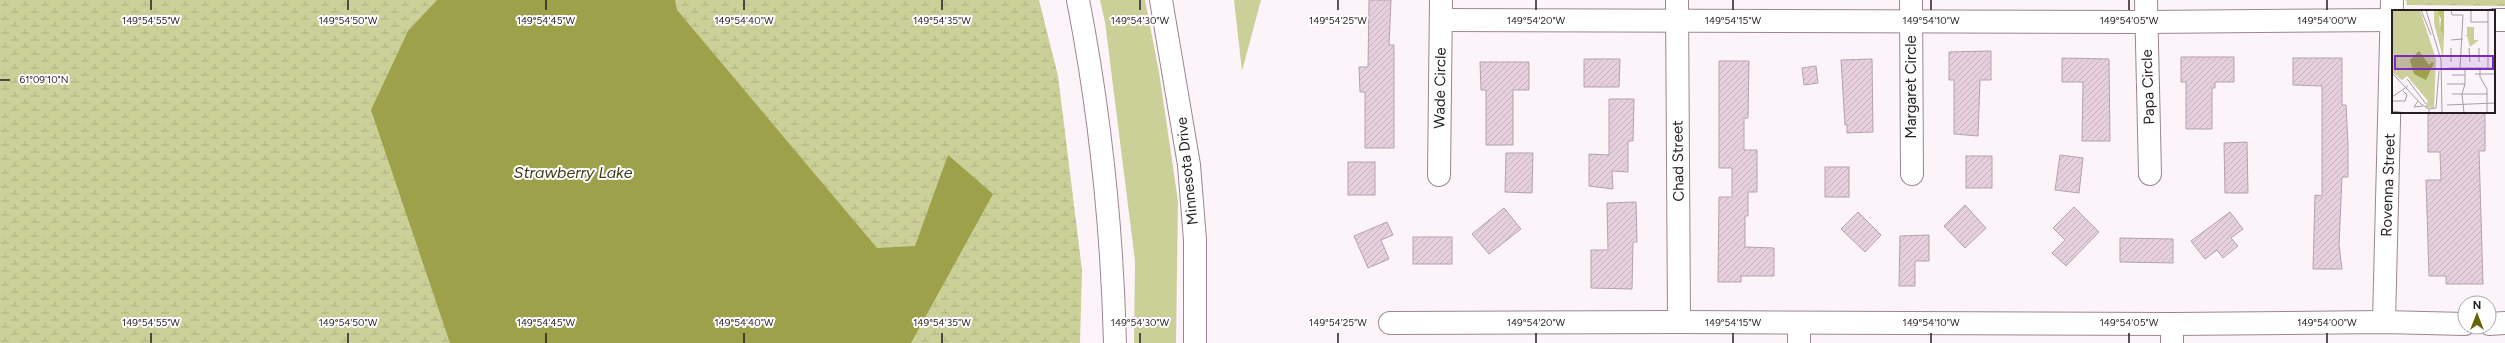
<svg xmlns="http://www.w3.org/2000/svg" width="2505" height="343" viewBox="0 0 2505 343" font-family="Figtree,sans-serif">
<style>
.grass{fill:#cbcf98}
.wetland{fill:url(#wetland-marsh)}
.park{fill:url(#park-tufts)}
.water{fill:#9da149}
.building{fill:url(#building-hatch);stroke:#b5a1ad}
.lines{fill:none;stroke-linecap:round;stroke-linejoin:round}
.minor-casing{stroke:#9a8692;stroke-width:24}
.highway-casing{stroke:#9a8692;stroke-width:24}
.minor{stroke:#fff;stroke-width:22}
.highway{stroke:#fff;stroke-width:22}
.ticks{fill:none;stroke:#261e23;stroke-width:1.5}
.labels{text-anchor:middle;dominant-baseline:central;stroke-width:4;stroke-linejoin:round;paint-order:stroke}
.street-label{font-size:15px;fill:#261e23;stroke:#fff}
.water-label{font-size:16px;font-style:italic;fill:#3c3d17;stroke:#fff}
.inset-road{fill:none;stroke:#a79ea4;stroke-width:1}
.view{fill:#7b2cbf;fill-opacity:0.15;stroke:#7b2cbf;stroke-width:2}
.inset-edge{fill:none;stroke:#261e23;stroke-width:2}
.ticks-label{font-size:10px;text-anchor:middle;fill:#261e23;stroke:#fff;stroke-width:4;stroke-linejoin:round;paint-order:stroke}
</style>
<defs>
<pattern id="wetland-marsh" width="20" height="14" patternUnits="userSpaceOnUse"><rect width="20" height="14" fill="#cbcf98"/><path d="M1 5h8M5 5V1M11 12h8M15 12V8" fill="none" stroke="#aeb183"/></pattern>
<pattern id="park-tufts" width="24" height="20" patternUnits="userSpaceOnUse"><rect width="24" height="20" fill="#cbcf98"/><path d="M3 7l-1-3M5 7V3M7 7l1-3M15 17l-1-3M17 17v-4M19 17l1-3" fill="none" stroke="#aeb183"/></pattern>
<pattern id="building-hatch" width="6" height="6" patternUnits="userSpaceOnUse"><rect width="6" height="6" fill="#e6d0de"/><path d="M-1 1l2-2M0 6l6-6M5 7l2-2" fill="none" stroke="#c5b2be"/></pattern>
</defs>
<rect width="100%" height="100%" fill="#fdf4fa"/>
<g class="grass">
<path d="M 1100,0 L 1145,0 L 1159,72 L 1178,201 L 1176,343 L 1134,343 L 1135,261 L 1105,22 Z"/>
<path d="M 1234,0 L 1261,0 L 1242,71 Z"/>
</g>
<path class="wetland" d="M 0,0 L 1039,0 L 1058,76 L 1082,270 L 1080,343 L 0,343 Z"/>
<path class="park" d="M 2406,0 L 2505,0 L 2505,6 L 2407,5 Z"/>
<path class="water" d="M 437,0 L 675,0 L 677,10 L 877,248 L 915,246 L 948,155 L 993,194 L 911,343 L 450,343 L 371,110 L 408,31 Z"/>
<g class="building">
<path d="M 1369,0 L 1391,0 L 1389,45 L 1394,45 L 1394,148 L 1365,148 L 1365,92 L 1360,92 L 1359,67 L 1368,67 Z"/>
<path d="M 1991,51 L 1991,80 L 1980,80 L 1978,136 L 1954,134 L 1954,80 L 1949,80 L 1949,52 Z"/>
<path d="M 2181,57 L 2234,57 L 2234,82 L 2215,82 L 2215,88 L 2212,88 L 2212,129 L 2186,129 L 2186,82 L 2181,82 Z"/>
<path d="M 2062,58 L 2109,59 L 2110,141 L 2082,141 L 2083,82 L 2062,82 Z"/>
<path d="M 2293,58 L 2342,58 L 2342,105 L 2346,105 L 2348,144 L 2348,177 L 2342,177 L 2339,245 L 2342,269 L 2313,269 L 2315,195 L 2322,196 L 2322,86 L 2293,85 Z"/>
<path d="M 1584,59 L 1620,59 L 1619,87 L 1584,87 Z"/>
<path d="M 1872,59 L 1873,132 L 1847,133 L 1847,124 L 1845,125 L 1841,60 Z"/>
<path d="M 1719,61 L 1749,61 L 1748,118 L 1744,118 L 1744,150 L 1757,150 L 1757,192 L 1748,192 L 1748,216 L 1745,216 L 1745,247 L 1774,248 L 1774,276 L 1741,276 L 1741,282 L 1718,282 L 1719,197 L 1732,197 L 1732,168 L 1719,168 Z"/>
<path d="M 1480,62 L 1529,62 L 1529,90 L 1513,90 L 1513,145 L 1486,145 L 1486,90 L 1481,90 Z"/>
<path d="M 1816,66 L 1818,83 L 1804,85 L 1802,68 Z"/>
<path d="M 1609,99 L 1634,99 L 1633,141 L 1628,141 L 1628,172 L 1612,171 L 1613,189 L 1589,186 L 1589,154 L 1609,155 Z"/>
<path d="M 2428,112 L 2485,112 L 2485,151 L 2479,151 L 2483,284 L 2446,284 L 2446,276 L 2429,276 L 2426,180 L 2441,180 L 2440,152 L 2428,152 Z"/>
<path d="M 2247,142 L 2248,193 L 2225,193 L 2224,143 Z"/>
<path d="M 1506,153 L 1533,153 L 1532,193 L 1505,192 Z"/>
<path d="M 2060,155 L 2083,158 L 2079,193 L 2055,190 Z"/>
<rect x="1966" y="156" width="26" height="32"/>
<rect x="1348" y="162" width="27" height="33"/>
<rect x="1825" y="167" width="24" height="30"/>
<path d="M 1636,202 L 1637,242 L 1633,242 L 1632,289 L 1591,288 L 1591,250 L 1608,250 L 1607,203 Z"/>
<path d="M 1965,205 L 1986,228 L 1965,248 L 1944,226 Z"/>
<path d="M 2074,207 L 2099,232 L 2066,266 L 2052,253 L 2065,240 L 2053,228 Z"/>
<path d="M 1504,208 L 1521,229 L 1489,254 L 1472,234 Z"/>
<path d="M 1858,212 L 1881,235 L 1865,252 L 1841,229 Z"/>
<path d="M 2230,212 L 2243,229 L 2231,238 L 2238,246 L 2223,258 L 2217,250 L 2205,259 L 2191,241 Z"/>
<path d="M 1387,222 L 1393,235 L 1381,240 L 1389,259 L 1368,268 L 1354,236 Z"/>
<path d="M 1929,235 L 1929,261 L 1915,261 L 1915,286 L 1899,286 L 1900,236 Z"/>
<rect x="1413" y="237" width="39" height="27"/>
<path d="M 2120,238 L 2173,239 L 2173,263 L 2120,262 Z"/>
</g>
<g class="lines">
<g class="minor-casing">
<g id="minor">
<path d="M 1677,0 L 1679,322"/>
<path d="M 1911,0 L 1912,174"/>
<path d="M 2146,0 L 2150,174"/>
<path d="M 1441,20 L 2146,22 L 2393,20"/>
<path d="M 2494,20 L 2505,20"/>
<path d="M 1439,175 L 1441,0"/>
<path d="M 2384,322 L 2392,0"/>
<path d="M 1390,323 L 1679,322 L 2172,324 L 2384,322 L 2465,324"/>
<path d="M 1799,324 L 1799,343"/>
<path d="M 2489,324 L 2505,323"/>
<path d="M 2172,343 L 2172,324"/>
</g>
</g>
<g class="highway-casing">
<g id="highway">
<path d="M 1078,0 C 1100,113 1112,228 1115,343"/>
<path d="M 1161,0 L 1189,165 L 1195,240 L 1195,343"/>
</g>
</g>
<use href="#minor" class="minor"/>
<use href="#highway" class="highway"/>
</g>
<path class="ticks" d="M 151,0 L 151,10M 348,0 L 348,10M 546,0 L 546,10M 744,0 L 744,10M 942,0 L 942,10M 1140,0 L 1140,10M 1338,0 L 1338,10M 1536,0 L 1536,10M 1733,0 L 1733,10M 1931,0 L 1931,10M 2129,0 L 2129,10M 2327,0 L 2327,10M 0,80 L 10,80M 151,333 L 151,343M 348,333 L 348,343M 546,333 L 546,343M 744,333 L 744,343M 942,333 L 942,343M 1140,333 L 1140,343M 1338,333 L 1338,343M 1536,333 L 1536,343M 1733,333 L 1733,343M 1931,333 L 1931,343M 2129,333 L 2129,343M 2327,333 L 2327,343"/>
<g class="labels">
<g class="street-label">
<text transform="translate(1911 87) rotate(-90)">Margaret Circle</text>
<text transform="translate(2148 87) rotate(-92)">Papa Circle</text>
<text transform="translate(1440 88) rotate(-89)">Wade Circle</text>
<text transform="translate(1678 161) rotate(-91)">Chad Street</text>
<text transform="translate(1187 171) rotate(-96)">Minnesota Drive</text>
<text transform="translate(2388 185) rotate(-88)">Rovenna Street</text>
</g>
<g class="water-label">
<text x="573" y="172">Strawberry Lake</text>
</g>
</g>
<g transform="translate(2392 10)">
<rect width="103" height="103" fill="#fdf4fa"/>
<path d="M 42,0 L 47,3 L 48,20 L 52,26 L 51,48 L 42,13 Z" fill="#cbcf98"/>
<path d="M 45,0 L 52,0 L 52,26 L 48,20 L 49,9 Z" fill="#bec26a"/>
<path d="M 0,0 L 28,0 L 44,49 L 42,98 L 33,97 L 36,91 L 15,66 L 10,70 L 0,62 Z" fill="#cbcf98"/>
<path d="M 75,17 L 82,17 L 82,30 L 87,30 L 78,37 L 75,26 L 72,26 L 75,25 Z" fill="#cbcf98"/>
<path d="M 27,41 L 37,55 L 40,52 L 42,53 L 34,70 L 22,64 L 18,50 Z" fill="#9da149"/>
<path class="inset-road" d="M 29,0 L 39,25M 34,0 L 49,50 L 50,103M 59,0 L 60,5 L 71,5 L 68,58M 79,0 L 79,12 L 96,12M 59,30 L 71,29M 77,38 L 78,52M 87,38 L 87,52M 59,46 L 103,46M 59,52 L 59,38M 57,58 L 103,58M 88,58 L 88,67 L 95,79 L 95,103M 96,58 L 96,0M 0,63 L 29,94 L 37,99 L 37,103M 83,64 L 103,64M 60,65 L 73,65M 15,69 L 34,94M 55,74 L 73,74M 60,84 L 95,84M 0,87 L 16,76M 0,91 L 13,91 L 15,85 L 11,81M 26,91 L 22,97 L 31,96M 55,95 L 103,93M 37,99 L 44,98 L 47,61M 0,101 L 15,103M 72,103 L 70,84 L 73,74 L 73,58"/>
<path class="view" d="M 3,46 L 101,46 L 101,59 L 3,59 Z"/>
<rect width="103" height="103" class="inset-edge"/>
</g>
<g class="ticks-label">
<text x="151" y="24">149°54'55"W</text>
<text x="348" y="24">149°54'50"W</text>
<text x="546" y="24">149°54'45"W</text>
<text x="744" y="24">149°54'40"W</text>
<text x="942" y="24">149°54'35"W</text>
<text x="1140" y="24">149°54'30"W</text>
<text x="1338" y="24">149°54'25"W</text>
<text x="1536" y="24">149°54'20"W</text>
<text x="1733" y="24">149°54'15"W</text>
<text x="1931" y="24">149°54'10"W</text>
<text x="2129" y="24">149°54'05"W</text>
<text x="2327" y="24">149°54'00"W</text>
<text x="44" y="83">61°09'10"N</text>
<text x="151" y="326">149°54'55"W</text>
<text x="348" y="326">149°54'50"W</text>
<text x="546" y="326">149°54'45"W</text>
<text x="744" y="326">149°54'40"W</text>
<text x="942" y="326">149°54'35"W</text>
<text x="1140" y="326">149°54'30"W</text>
<text x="1338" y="326">149°54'25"W</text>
<text x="1536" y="326">149°54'20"W</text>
<text x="1733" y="326">149°54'15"W</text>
<text x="1931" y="326">149°54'10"W</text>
<text x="2129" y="326">149°54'05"W</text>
<text x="2327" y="326">149°54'00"W</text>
</g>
<g transform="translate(2477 315)"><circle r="19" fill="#ffffff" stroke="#a8a5a7"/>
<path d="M0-3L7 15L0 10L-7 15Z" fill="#646601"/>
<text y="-6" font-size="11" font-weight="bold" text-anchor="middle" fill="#261e23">N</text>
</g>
</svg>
